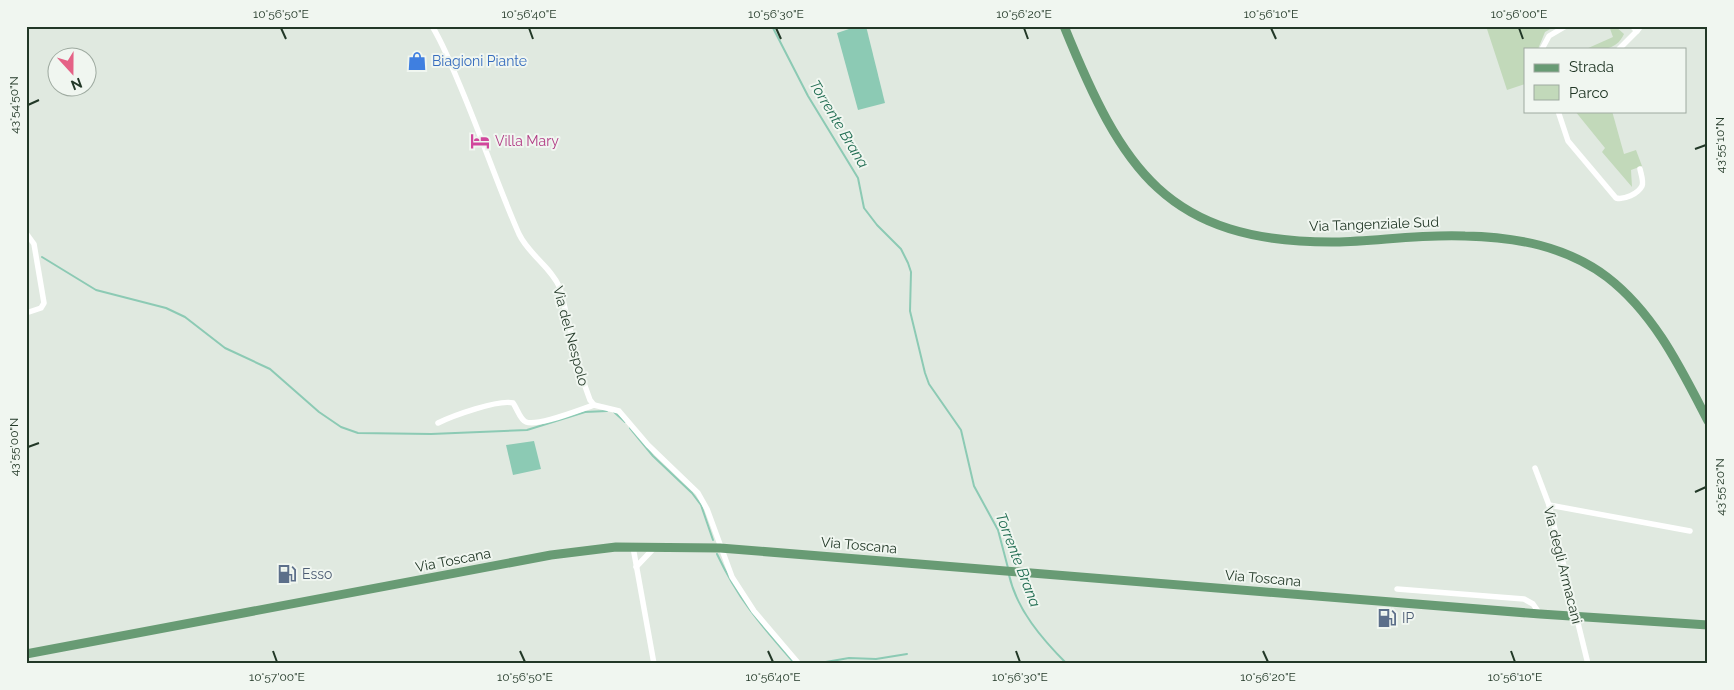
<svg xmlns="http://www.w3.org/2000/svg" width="1734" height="690" viewBox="0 0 1734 690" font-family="Raleway,sans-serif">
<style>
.green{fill:#c2d9ba}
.water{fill:#8ccab4}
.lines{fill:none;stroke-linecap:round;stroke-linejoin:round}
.stream{stroke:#8ccab4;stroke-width:2}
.street{stroke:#fff;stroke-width:5.5}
.primary{stroke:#689b74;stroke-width:9}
.ticks{fill:none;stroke:#223827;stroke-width:2}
.labels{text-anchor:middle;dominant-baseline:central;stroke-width:4;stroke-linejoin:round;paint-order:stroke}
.shop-label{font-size:14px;fill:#366cbe;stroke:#f0f6f0;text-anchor:start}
.hotel-label{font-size:14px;fill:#b23c85;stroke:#f0f6f0;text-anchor:start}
.street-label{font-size:14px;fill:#223827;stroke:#f0f6f0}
.service-label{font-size:14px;fill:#4e5e75;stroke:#f0f6f0;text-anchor:start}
.water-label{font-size:15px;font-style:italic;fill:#226e53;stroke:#f0f6f0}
.neatline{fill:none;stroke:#223827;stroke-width:2}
.ticks-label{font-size:12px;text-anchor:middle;fill:#223827}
</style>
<rect width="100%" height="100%" fill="#e0e9e0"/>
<g class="green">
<path d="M 1486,26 L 1556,26 L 1545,32 L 1538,49 L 1525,49 L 1525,84 L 1507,90 Z"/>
<path d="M 1609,26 L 1615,26 L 1624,34 C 1616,51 1603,49 1586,49 L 1613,37 Z"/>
<path d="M 1575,111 L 1612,111 L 1624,154 L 1636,150 L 1642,166 L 1631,170 L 1632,187 L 1602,152 L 1605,148 Z"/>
</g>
<g class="water">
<path d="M 858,26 L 866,26 L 885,103 L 858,110 L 837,33 Z"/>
<path d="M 534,441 L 541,469 L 513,475 L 506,445 Z"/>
</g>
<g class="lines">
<g class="stream">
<path d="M 772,26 L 808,96 L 858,178 L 864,208 L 877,225 L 901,249 L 908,263 L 911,272 L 910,311 L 925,373 L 929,384 L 961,430 L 974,486 L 998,530 L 1008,568"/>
<path d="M 26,243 L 28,246"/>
<path d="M 42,257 L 96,290 L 166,308 L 185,317 L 225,348 L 270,369 L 319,412 L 341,427 L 358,433 L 431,434 L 527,430 L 585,412 L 607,411"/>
<path d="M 614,412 L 625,422"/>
<path d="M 630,428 L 653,456 L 692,493 L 701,505 L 713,540"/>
<path d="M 717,554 C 739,601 762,626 795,664"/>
<path d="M 1009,575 C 1017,610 1042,639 1067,664"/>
<path d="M 814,664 L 849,658 L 876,659 L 907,654"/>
</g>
<g class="street">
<path d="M 432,26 C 443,44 450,62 458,81 C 480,132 497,184 519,234 C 529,255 551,267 560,288 L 581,375 L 590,400 L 594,405 L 619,411 L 648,445 L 698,493 L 707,509 L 732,577 L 754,611 L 799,664"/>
<path d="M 1632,26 L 1637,31 L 1641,26"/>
<path d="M 1542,49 L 1549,36 L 1566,26"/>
<path d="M 1619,49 L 1637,31"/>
<path d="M 1558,111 L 1568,141 L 1616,198 C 1624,200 1638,194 1642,186 C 1644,182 1641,174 1640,169"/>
<path d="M 26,233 L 34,244 L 44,303 L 41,308 L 26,313"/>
<path d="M 438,423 C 452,416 499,399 513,403 C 517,408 520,420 526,422 C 538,427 581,409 594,405"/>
<path d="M 1535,468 L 1549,505 L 1588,664"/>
<path d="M 1549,505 L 1690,531"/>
<path d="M 633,547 L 654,664"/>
<path d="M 636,567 L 655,547"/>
<path d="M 1397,589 L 1524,599 L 1533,604 L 1540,614"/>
</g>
<g class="primary">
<path d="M 1064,26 C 1122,169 1166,243 1335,242 C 1378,241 1421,234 1465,236 C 1516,237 1566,246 1607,277 C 1655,314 1681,369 1708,421"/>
<path d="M 26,654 L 551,555 L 616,547 L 720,548 L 1540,614 L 1708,625"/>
</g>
</g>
<path class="ticks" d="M 281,28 L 286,39M 529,28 L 533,39M 776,28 L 781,39M 1024,28 L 1028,39M 1271,28 L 1276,39M 1519,28 L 1523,39M 28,105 L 39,100M 1695,149 L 1706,145M 28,447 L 39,443M 1695,492 L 1706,487M 273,651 L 277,662M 520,651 L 525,662M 768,651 L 773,662M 1016,651 L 1020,662M 1263,651 L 1268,662M 1511,651 L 1515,662"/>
<defs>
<g id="shop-bare" transform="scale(1.5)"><path d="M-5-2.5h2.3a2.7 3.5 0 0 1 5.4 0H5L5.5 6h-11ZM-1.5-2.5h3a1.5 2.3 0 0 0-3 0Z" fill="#3f7fe0" stroke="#f0f6f0" stroke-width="2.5" paint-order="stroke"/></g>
<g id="hotel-bare" transform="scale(1.5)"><path d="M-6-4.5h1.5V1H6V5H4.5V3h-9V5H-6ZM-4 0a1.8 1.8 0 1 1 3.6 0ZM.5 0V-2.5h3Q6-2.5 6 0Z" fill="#d1479c" stroke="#f0f6f0" stroke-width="2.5" paint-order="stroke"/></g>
<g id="fuel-bare" transform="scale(1.5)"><path d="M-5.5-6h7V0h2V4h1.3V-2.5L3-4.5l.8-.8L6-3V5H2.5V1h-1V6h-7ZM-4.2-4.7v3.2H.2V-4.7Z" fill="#5c6f8a" stroke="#f0f6f0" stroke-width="2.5" paint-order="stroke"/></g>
</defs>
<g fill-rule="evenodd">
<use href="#shop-bare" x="417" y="61"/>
<use href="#hotel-bare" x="480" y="141"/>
<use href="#fuel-bare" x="287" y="574"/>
<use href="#fuel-bare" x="1387" y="618"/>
</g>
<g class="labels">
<g class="shop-label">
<text x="432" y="61">Biagioni Piante</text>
</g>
<g class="hotel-label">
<text x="495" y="141">Villa Mary</text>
</g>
<g class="street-label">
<text transform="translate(1374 224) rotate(-2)">Via Tangenziale Sud</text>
<text transform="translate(571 336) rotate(75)">Via del Nespolo</text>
<text transform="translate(859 545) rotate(5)">Via Toscana</text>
<text transform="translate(453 560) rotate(-11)">Via Toscana</text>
<text transform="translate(1563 565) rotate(76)">Via degli Armacani</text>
<text transform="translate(1263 578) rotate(5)">Via Toscana</text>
</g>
<g class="service-label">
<text x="302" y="574">Esso</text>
<text x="1402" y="618">IP</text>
</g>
<g class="water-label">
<text transform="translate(839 124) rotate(59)">Torrente Brana</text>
<text transform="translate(1018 560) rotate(69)">Torrente Brana</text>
</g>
</g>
<rect width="1734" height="690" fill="none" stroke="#f0f6f0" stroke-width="55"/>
<rect x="1524" y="48" width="162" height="65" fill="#f0f6f0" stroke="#9eaaa0"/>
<rect x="1534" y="64" width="25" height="8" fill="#689b74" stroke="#9eaaa0"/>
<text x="1569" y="72" font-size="15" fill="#223827">Strada</text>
<rect x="1534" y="85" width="25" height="15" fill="#c2d9ba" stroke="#9eaaa0"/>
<text x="1569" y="98" font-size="15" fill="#223827">Parco</text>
<g transform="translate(72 72) rotate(159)"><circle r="24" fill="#f0f6f0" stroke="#9eaaa0"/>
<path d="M0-4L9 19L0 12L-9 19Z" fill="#e56286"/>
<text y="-8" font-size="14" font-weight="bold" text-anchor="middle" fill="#223827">N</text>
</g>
<rect x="28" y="28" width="1678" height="634" class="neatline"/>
<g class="ticks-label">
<text x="281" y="18">10°56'50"E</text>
<text x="529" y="18">10°56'40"E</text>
<text x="776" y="18">10°56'30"E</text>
<text x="1024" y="18">10°56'20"E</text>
<text x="1271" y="18">10°56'10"E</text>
<text x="1519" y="18">10°56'00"E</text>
<text transform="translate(14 105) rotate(-90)" y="4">43°54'50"N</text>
<text transform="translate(1720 145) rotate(-90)" y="4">43°55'10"N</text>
<text transform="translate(14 447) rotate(-90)" y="4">43°55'00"N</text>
<text transform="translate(1720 487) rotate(-90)" y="4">43°55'20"N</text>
<text x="277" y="681">10°57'00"E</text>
<text x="525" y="681">10°56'50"E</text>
<text x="773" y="681">10°56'40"E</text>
<text x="1020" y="681">10°56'30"E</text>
<text x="1268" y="681">10°56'20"E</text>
<text x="1515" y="681">10°56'10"E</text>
</g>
</svg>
